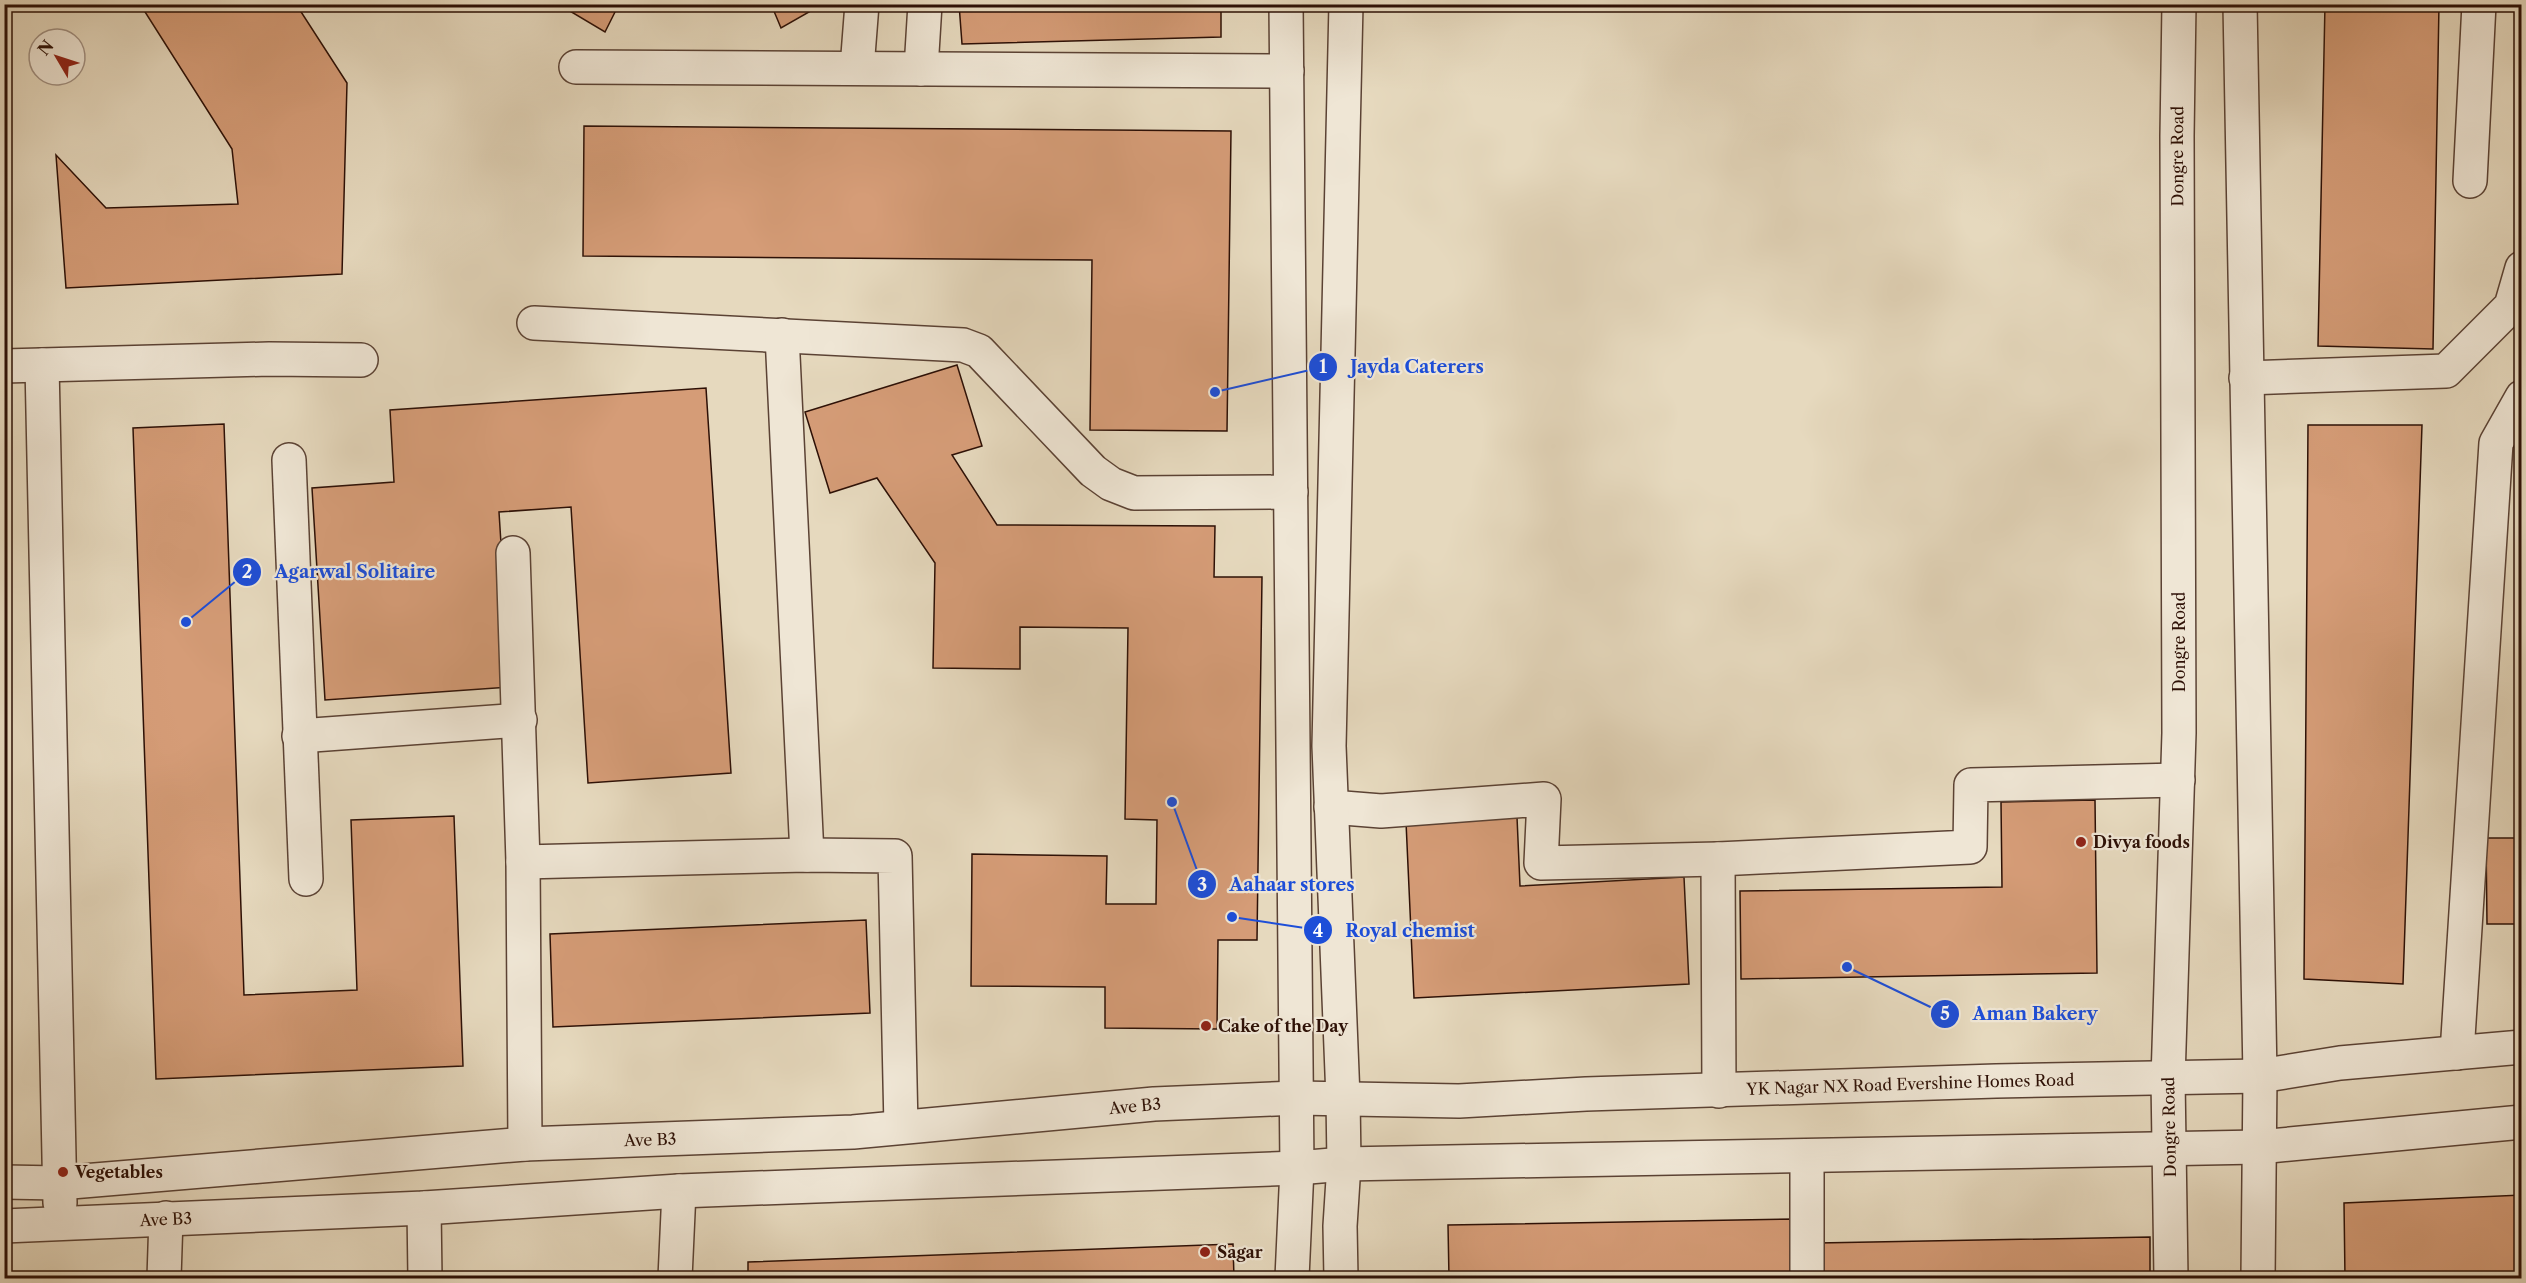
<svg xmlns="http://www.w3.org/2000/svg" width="2526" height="1283" viewBox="0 0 2526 1283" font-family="'Libre Caslon Text',serif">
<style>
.building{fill:#d59c77;stroke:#2d1006;stroke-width:1.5}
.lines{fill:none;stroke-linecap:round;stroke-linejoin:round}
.minor-casing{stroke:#5b4234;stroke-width:36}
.minor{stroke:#efe6d5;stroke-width:33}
.poi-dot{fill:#8f2418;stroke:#efe6d5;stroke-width:2}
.labels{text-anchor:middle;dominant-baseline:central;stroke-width:4.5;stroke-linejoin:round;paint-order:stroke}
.street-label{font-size:16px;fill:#2d1006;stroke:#efe6d5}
.poi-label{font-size:16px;font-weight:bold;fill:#2d1006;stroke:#efe6d5;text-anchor:start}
.leader{fill:none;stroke:#1d4ed8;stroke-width:2}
.callout-dot{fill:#1d4ed8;stroke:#efe6d5;stroke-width:2}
.mark-label{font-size:18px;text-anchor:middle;font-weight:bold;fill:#fff}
.callout-label{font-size:18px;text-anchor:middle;font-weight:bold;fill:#1d4ed8;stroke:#efe6d5;stroke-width:4.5;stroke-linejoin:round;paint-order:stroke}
</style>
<rect width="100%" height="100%" fill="#e6d9be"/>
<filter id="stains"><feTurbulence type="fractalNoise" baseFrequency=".00333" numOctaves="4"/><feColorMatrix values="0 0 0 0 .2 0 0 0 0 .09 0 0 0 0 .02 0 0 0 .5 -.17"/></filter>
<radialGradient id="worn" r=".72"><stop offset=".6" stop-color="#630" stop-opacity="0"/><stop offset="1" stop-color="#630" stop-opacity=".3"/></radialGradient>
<g class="building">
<path d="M 140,4 L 296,4 L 347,83 L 342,274 L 66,288 L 56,155 L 106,208 L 238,204 L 232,149 Z"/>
<path d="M 558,4 L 619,4 L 605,32 Z"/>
<path d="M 771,4 L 823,4 L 781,28 Z"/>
<path d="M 959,4 L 1221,4 L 1221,37 L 962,44 Z"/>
<path d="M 2325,4 L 2439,4 L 2433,349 L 2318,346 Z"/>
<path d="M 584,126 L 1231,131 L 1227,431 L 1090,430 L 1092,260 L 583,256 Z"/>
<path d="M 957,365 L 982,446 L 952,455 L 997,525 L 1215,526 L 1214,577 L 1262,577 L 1257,940 L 1218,940 L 1217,1029 L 1105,1028 L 1105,987 L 971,986 L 972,854 L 1107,856 L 1106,904 L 1156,904 L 1157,820 L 1125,819 L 1128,628 L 1020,627 L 1020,669 L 933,668 L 935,563 L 877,478 L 830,493 L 805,412 Z"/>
<path d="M 706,388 L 731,773 L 588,783 L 571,507 L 499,512 L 510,687 L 325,700 L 312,488 L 394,482 L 390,410 Z"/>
<path d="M 224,424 L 244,995 L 357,990 L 351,820 L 454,816 L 463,1066 L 156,1079 L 133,428 Z"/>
<path d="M 2308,425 L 2422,425 L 2403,984 L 2304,979 Z"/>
<path d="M 2095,800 L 2097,973 L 1741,979 L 1740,891 L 2002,887 L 2001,802 Z"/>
<path d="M 1517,817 L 1520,886 L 1684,877 L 1689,984 L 1414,998 L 1406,822 Z"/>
<path d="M 2486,838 L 2522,838 L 2522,924 L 2487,924 Z"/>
<path d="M 866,920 L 870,1013 L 553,1027 L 550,934 Z"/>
<path d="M 2522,1195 L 2522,1278 L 2345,1278 L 2344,1203 Z"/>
<path d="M 1794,1219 L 1794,1278 L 1449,1278 L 1448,1225 Z"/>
<path d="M 2150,1237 L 2150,1278 L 1819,1278 L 1818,1243 Z"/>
<path d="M 1233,1244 L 1234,1278 L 748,1278 L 748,1262 Z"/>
</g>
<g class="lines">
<g class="minor-casing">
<g id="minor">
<path d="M 1286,4 L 1297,1168 L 1292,1278"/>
<path d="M 2240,4 L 2260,1076 L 2258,1278"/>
<path d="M 576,67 L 1287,71"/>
<path d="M 857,68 L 862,4"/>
<path d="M 921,69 L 925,4"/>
<path d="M 2470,181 L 2479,4"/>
<path d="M 534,323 L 963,345 L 979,351 L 1093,471 L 1111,484 L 1134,493 L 1291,492"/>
<path d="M 782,335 L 807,855"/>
<path d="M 42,365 L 60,1203"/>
<path d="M 4,366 L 269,359 L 361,360"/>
<path d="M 2246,378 L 2446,371 L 2511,306 L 2522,268"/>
<path d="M 289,460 L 306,879"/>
<path d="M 513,553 L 523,862 L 525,1144"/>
<path d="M 299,736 L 520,720"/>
<path d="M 1331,807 L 1381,811 L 1544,799 L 1541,863 L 1718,859"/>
<path d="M 523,862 L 807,855 L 895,856 L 901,1127"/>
<path d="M 2457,1053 L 2496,443 L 2522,397"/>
<path d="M 1719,1091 L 1718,859 L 1970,847 L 1971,785 L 2178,780"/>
<path id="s1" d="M 4,1182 L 59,1183 L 525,1144 L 853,1132 L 1154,1104 L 1297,1098 L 1459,1101 L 1586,1094 L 1996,1081 L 2260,1076 L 2340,1063 L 2522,1047"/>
<path d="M 424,1208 L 425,1278"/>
<path id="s2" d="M 4,1226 L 424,1208 L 679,1191 L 1297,1168 L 1344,1164 L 2259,1147 L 2522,1122"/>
<path d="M 164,1278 L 166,1218"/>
<path d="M 675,1278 L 679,1191"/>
<path d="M 1341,1278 L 1340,1226 L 1344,1164 L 1343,1098 L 1329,746 L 1346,4"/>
<path d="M 1807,1278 L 1807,1156"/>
<path id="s3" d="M 2171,1278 L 2168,1079 L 2179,733 L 2177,136 L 2179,4"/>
</g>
</g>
<use href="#minor" class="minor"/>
</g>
<g class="poi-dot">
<circle cx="2081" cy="842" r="6"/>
<circle cx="1206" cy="1026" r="6"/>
<circle cx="63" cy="1172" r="6"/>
<circle cx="1205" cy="1252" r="6"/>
</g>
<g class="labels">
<g class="street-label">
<text stroke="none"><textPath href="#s3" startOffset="1122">Dongre Road</textPath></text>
<text transform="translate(2179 642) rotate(-90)">Dongre Road</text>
<text stroke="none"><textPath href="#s1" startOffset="1910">YK Nagar NX Road Evershine Homes Road</textPath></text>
<text stroke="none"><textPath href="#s1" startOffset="1134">Ave B3</textPath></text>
<text transform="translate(2169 1127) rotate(-91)">Dongre Road</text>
<text stroke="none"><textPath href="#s1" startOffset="648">Ave B3</textPath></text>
<text stroke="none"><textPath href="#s2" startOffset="162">Ave B3</textPath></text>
</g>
<g class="poi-label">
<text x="2093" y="842">Divya foods</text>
<text x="1218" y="1026">Cake of the Day</text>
<text x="75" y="1172">Vegetables</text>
<text x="1217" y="1252">Sagar</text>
</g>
</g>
<path class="leader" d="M1215 392L1323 367M186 622L247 572M1172 802L1202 884M1232 917L1318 930M1847 967L1945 1014"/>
<g class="callout-dot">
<circle cx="1215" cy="392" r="6"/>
<circle cx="186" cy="622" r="6"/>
<circle cx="1172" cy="802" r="6"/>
<circle cx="1232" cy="917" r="6"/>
<circle cx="1847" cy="967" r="6"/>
<circle cx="1323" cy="367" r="15"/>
<circle cx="247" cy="572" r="15"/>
<circle cx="1202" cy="884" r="15"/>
<circle cx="1318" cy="930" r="15"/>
<circle cx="1945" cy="1014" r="15"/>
</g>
<g class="mark-label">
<text x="1323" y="373">1</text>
<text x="247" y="578">2</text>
<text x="1202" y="891">3</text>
<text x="1318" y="937">4</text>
<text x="1945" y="1020">5</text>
</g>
<g class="callout-label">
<text x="1417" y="373">Jayda Caterers</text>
<text x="355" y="578">Agarwal Solitaire</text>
<text x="1292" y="891">Aahaar stores</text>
<text x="1410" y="937">Royal chemist</text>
<text x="2035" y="1020">Aman Bakery</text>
</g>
<rect width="2526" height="1283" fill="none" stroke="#e6d9be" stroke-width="24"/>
<rect x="6" y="6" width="2514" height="1271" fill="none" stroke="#2d1006" stroke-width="3"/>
<rect x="12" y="12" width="2502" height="1259" fill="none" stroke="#2d1006" stroke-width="1.5"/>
<g transform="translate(57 57) rotate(309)"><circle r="28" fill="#efe6d5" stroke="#a19082" stroke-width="1.5"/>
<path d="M0-4.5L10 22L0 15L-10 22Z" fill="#8f2418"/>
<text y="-9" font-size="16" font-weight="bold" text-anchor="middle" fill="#2d1006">N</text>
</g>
<rect width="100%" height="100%" filter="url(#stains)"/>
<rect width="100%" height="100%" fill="url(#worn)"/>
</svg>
